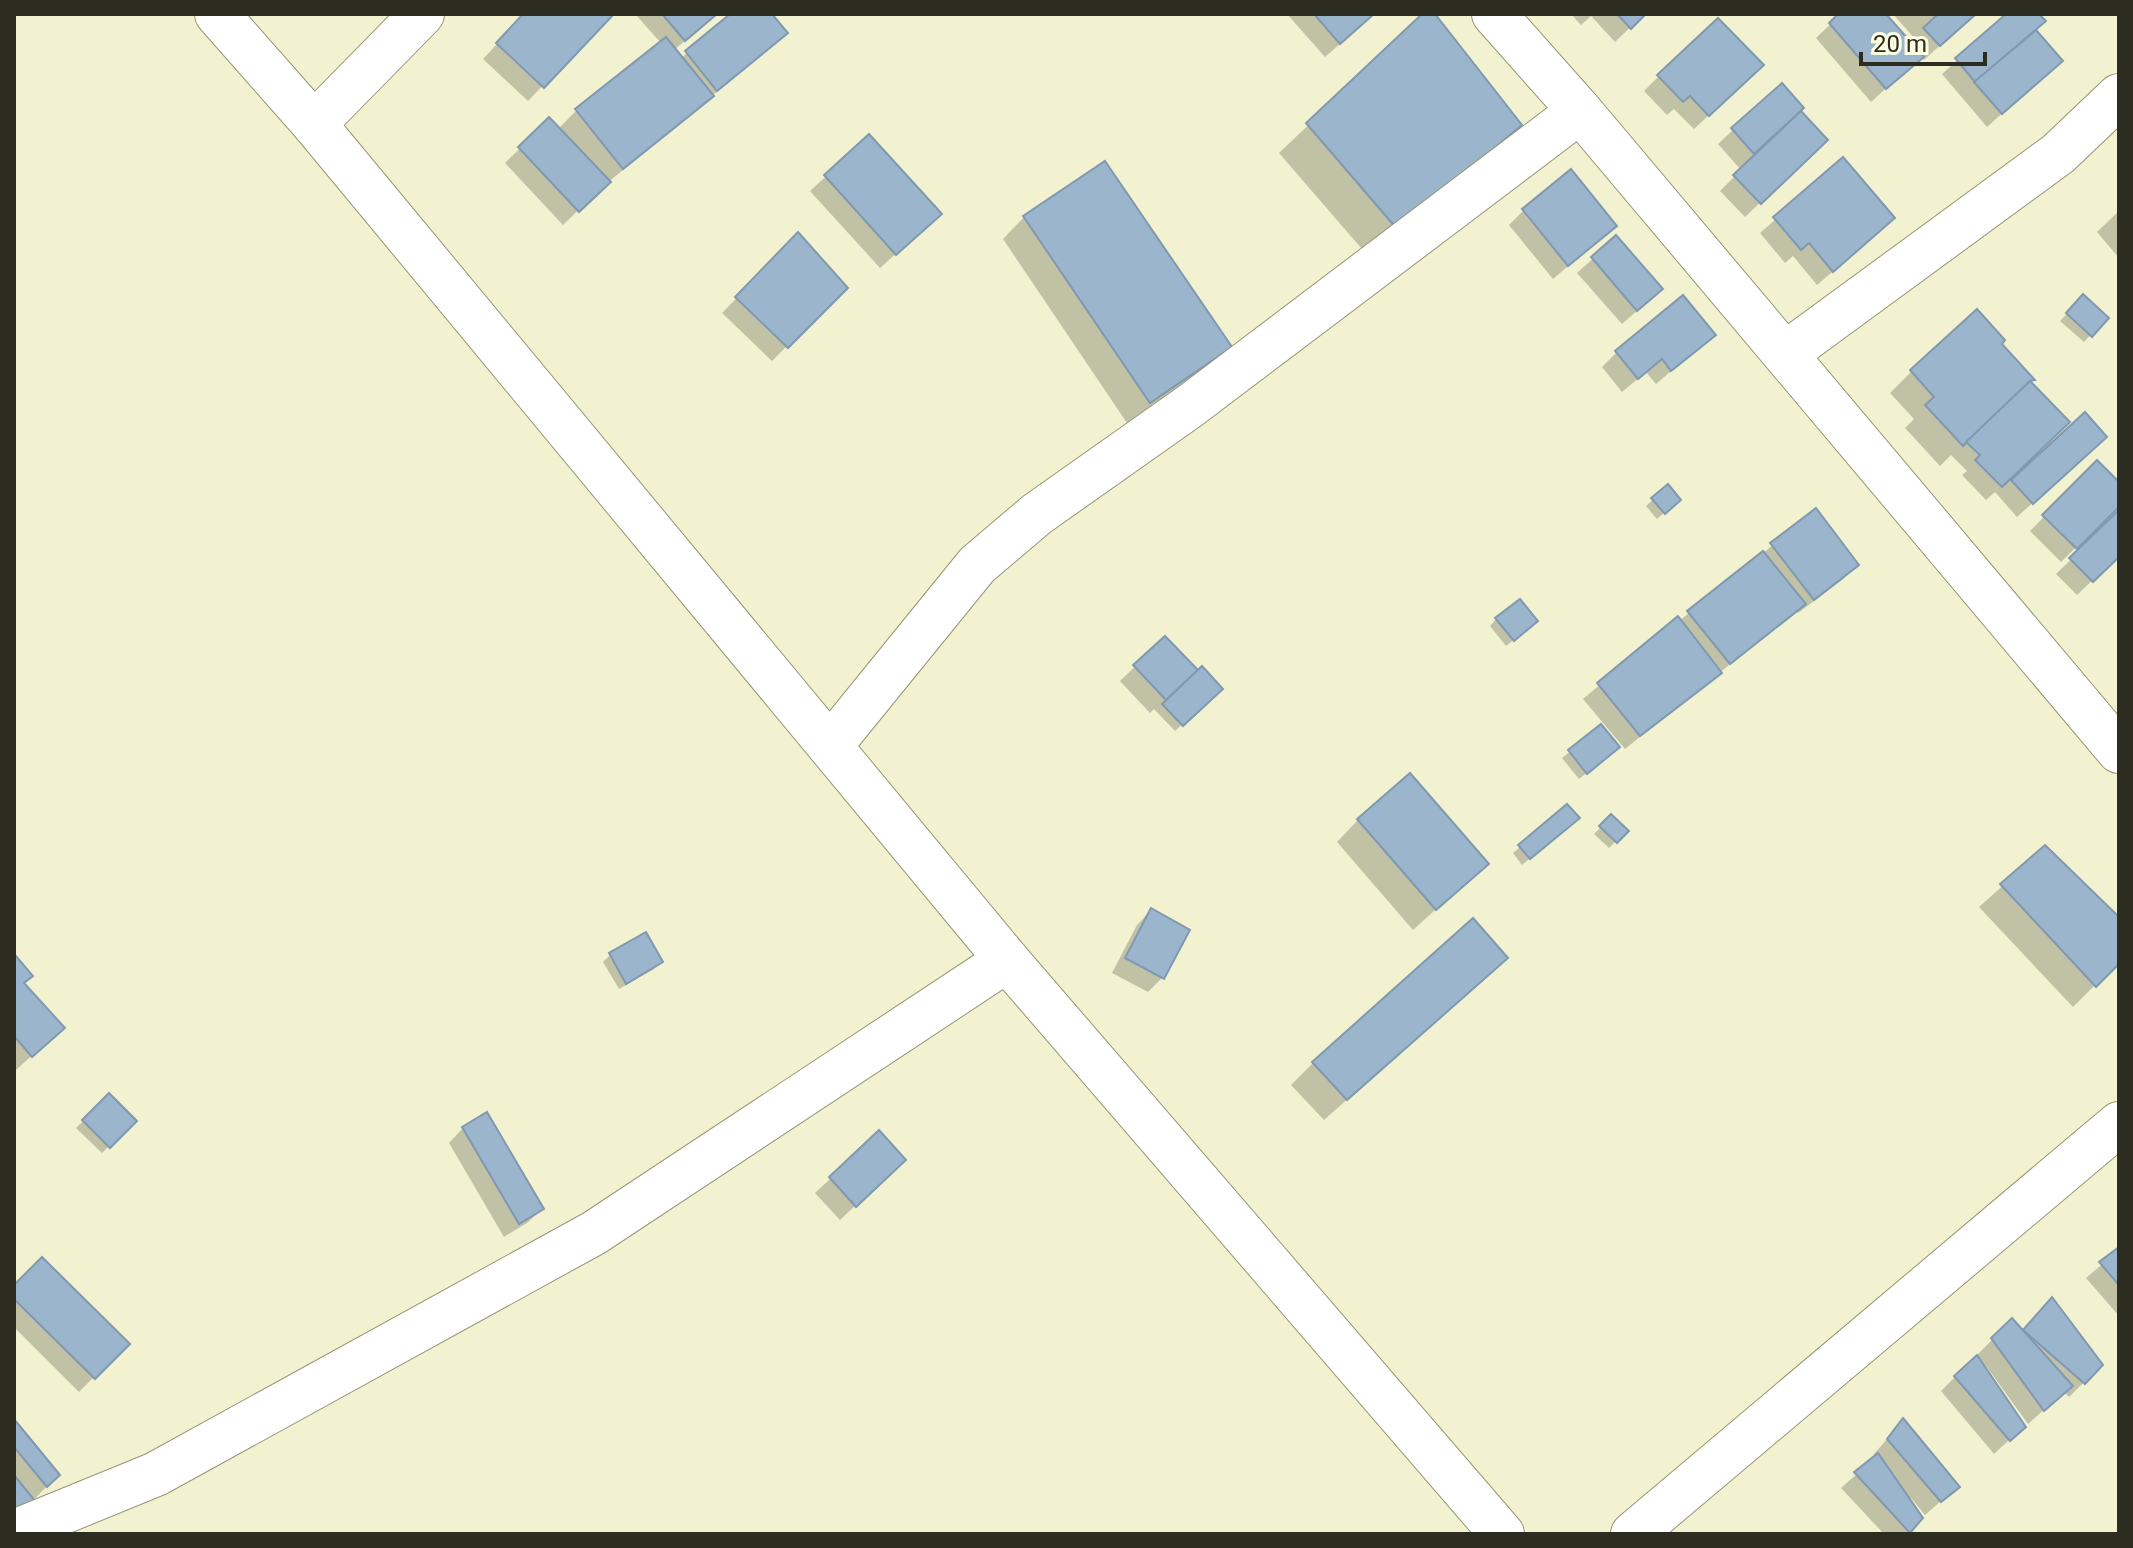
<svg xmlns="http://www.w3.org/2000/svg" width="2133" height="1548" viewBox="0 0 2133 1548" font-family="Roboto,sans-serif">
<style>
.shadow{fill:#0003}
.building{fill:#9bb5cd;stroke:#8099b0;stroke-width:2}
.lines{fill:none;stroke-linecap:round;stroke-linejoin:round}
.minor-casing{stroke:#969576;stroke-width:46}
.trunk-casing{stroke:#969576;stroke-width:46}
.minor{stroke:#fff;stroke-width:44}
.trunk{stroke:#fff;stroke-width:44}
</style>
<rect width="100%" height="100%" fill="#f2f2d0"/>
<g class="shadow">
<path d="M 525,14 L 611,14 L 528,101 L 483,59 Z"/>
<path d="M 635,14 L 717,14 L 674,50 L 681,58 L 733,14 L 770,14 L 771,47 L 600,189 L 563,225 L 505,163 L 549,120 L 558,129 L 576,111 L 661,43 Z"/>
<path d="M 1287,14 L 1374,14 L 1325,57 Z"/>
<path d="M 1425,14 L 1432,14 L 1520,125 L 1491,153 L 1368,256 L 1279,153 Z"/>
<path d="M 1571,14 L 1644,14 L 1615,42 L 1591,16 L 1581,25 Z"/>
<path d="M 1841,14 L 1884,14 L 1910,44 L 1915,39 L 1893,14 L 1974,14 L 1924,60 L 1921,56 L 1871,102 L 1816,38 Z"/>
<path d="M 2009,14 L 2037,14 L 2033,30 L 2061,61 L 1987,127 L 1942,74 Z"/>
<path d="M 1659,76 L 1747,80 L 1694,129 L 1674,109 L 1667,115 L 1644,91 Z"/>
<path d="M 1798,111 L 1826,140 L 1745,217 L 1720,191 L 1741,170 L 1718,144 L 1733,130 Z"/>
<path d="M 869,137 L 925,228 L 880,268 L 810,191 Z"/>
<path d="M 1843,160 L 1878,233 L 1817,285 L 1793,256 L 1785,263 L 1760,233 Z"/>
<path d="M 1524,210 L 1615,226 L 1553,279 L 1509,225 Z"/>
<path d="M 2119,211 L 2119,258 L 2097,232 Z"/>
<path d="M 1024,217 L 1229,347 L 1208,369 L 1127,423 L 1003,239 Z"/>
<path d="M 798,235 L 845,288 L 772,361 L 722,313 Z"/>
<path d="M 1616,238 L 1646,303 L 1622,324 L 1577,273 Z"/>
<path d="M 2083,297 L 2106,318 L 2084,342 L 2060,321 Z"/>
<path d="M 1713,335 L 1656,384 L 1646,372 L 1622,392 L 1602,367 L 1616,353 Z"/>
<path d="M 1999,344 L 2032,380 L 2030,383 L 2068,422 L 2040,451 L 2043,453 L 2090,451 L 2017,517 L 1995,492 L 1986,500 L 1962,475 L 1967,471 L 1951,455 L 1940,466 L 1905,428 L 1914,419 L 1890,393 L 1912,371 Z"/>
<path d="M 2097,463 L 2119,484 L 2119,505 L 2061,562 L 2030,531 Z"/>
<path d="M 1668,486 L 1672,506 L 1657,519 L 1646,506 Z"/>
<path d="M 1815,511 L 1857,565 L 1842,580 L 1798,613 L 1796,611 L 1625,749 L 1583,699 L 1678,619 L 1679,621 Z"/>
<path d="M 2119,513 L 2119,555 L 2077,595 L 2056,574 Z"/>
<path d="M 1496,619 L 1529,628 L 1506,646 L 1490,626 Z"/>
<path d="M 1165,638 L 1198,673 L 1221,689 L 1175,731 L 1154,709 L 1150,713 L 1120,681 Z"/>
<path d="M 1601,727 L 1611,754 L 1579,779 L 1562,758 Z"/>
<path d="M 1567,807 L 1570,825 L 1522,865 L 1513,853 Z"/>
<path d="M 1611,817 L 1626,831 L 1609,848 L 1594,834 Z"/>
<path d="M 1358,820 L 1486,864 L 1413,930 L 1337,842 Z"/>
<path d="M 2045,848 L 2119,920 L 2119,961 L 2073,1007 L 1979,907 Z"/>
<path d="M 1151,910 L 1162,978 L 1148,992 L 1112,973 L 1137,925 Z"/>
<path d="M 645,935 L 661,962 L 654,969 L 619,989 L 603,962 L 610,955 Z"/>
<path d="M 15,958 L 30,975 L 22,983 L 47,1042 L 16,1070 L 14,1067 Z"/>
<path d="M 1483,979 L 1324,1120 L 1291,1085 L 1313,1063 Z"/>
<path d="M 109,1096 L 134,1121 L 102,1153 L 76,1128 Z"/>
<path d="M 463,1128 L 542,1209 L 527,1223 L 504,1237 L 449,1143 Z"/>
<path d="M 879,1133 L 889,1174 L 840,1220 L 815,1193 Z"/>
<path d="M 2119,1250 L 2119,1316 L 2086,1278 Z"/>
<path d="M 14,1288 L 127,1344 L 79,1392 L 14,1327 Z"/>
<path d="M 2038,1315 L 2084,1382 L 2069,1397 L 2064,1392 L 2028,1424 L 1986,1366 L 1983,1368 L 2023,1427 L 1994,1454 L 1941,1391 L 2011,1321 L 2022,1332 Z"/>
<path d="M 1903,1421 L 1958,1486 L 1925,1515 L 1911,1498 L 1908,1500 L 1921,1518 L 1907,1534 L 1884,1534 L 1841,1488 L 1876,1457 L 1874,1454 Z"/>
<path d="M 14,1422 L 58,1475 L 14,1520 Z"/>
</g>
<g class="building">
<path d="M 523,14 L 614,14 L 544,88 L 496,43 Z"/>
<path d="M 662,14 L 717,14 L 685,41 Z"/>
<path d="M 730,14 L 772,14 L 788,33 L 717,91 L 685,51 Z"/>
<path d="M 1314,14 L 1374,14 L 1340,44 Z"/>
<path d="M 1422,14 L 1435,14 L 1522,125 L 1397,229 L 1306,123 Z"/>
<path d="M 1617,14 L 1646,14 L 1631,29 Z"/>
<path d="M 1838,14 L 1886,14 L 1924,57 L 1886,89 L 1829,23 Z"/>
<path d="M 1938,14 L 1976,14 L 1940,46 L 1923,28 Z"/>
<path d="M 2006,14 L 2039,14 L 2046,21 L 1975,82 L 1955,58 Z"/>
<path d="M 1718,18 L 1764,65 L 1709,116 L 1690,96 L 1683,102 L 1657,75 Z"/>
<path d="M 2036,30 L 2063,61 L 2002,114 L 1974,82 Z"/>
<path d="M 666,37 L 714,96 L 623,169 L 575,109 Z"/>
<path d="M 1782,83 L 1804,108 L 1754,154 L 1731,128 Z"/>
<path d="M 1801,111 L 1828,140 L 1761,204 L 1733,175 Z"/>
<path d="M 549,117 L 611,182 L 579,212 L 518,147 Z"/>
<path d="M 869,134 L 942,214 L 896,255 L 824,175 Z"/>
<path d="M 1843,157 L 1895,218 L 1833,272 L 1809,243 L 1801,250 L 1773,217 Z"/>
<path d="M 1105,161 L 1232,347 L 1150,403 L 1023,216 Z"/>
<path d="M 1571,169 L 1617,226 L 1568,266 L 1522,209 Z"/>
<path d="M 798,232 L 848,288 L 788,348 L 735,297 Z"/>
<path d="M 1616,235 L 1663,289 L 1637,311 L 1591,257 Z"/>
<path d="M 2083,294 L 2109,318 L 2092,337 L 2066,313 Z"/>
<path d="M 1683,295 L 1716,335 L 1671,371 L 1662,359 L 1638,379 L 1615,351 Z"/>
<path d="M 1977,309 L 2005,340 L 2002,344 L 2035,380 L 2030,381 L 1963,446 L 1925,405 L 1934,397 L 1910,370 Z"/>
<path d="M 2030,381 L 2070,422 L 2002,487 L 1975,460 L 1980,455 L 1966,442 Z"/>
<path d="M 2085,412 L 2107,437 L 2033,504 L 2011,480 Z"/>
<path d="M 2097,460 L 2119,482 L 2119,507 L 2077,549 L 2042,515 Z"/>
<path d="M 1668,484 L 1681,500 L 1665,514 L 1651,498 Z"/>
<path d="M 1816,508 L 1859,565 L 1814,600 L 1770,543 Z"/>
<path d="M 2119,510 L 2119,557 L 2093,582 L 2069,558 Z"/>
<path d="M 1763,551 L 1806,604 L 1730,664 L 1687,611 Z"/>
<path d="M 1520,599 L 1538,621 L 1514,641 L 1495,618 Z"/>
<path d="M 1678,616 L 1722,673 L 1640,736 L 1597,683 Z"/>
<path d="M 1165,636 L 1198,670 L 1166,700 L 1133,665 Z"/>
<path d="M 1202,666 L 1223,689 L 1183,726 L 1162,704 Z"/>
<path d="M 1601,724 L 1620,747 L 1587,774 L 1568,750 Z"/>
<path d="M 1410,773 L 1489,864 L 1436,910 L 1357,819 Z"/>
<path d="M 1567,804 L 1580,818 L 1530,859 L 1518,845 Z"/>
<path d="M 1611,814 L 1629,831 L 1617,843 L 1599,826 Z"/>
<path d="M 2045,845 L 2119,917 L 2119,964 L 2096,987 L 2000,884 Z"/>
<path d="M 1151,908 L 1190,930 L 1164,979 L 1125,958 Z"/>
<path d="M 1473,918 L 1508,958 L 1347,1100 L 1312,1062 Z"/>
<path d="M 646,932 L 663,962 L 626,984 L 609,953 Z"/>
<path d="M 15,955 L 33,976 L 24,983 L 65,1028 L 32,1057 L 14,1036 Z"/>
<path d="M 109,1093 L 137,1121 L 110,1148 L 82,1120 Z"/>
<path d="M 487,1112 L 544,1209 L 519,1224 L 462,1127 Z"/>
<path d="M 879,1130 L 906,1160 L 856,1207 L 829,1177 Z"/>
<path d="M 2119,1247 L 2119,1285 L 2099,1262 Z"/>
<path d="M 42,1257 L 130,1344 L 95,1379 L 14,1299 L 14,1285 Z"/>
<path d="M 2052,1297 L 2103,1365 L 2085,1384 L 2023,1330 Z"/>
<path d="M 2012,1318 L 2073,1386 L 2044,1411 L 1991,1338 Z"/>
<path d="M 1977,1355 L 2026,1427 L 2010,1441 L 1954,1376 Z"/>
<path d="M 1903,1418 L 1960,1487 L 1941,1502 L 1887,1439 Z"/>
<path d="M 14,1419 L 60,1475 L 47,1487 L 14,1447 Z"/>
<path d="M 1878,1453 L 1923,1518 L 1910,1533 L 1854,1472 Z"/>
<path d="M 14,1475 L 35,1501 L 14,1513 Z"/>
</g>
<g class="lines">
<g class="minor-casing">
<g id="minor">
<path d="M 1494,14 L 1580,111 L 2119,751"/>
<path d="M 314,124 L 422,14"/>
<path d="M 1785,354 L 2058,154 L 2119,96"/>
<path d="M 830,746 L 977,565 L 1037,514 L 1190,406 L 1580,111"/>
<path d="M 14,1532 L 156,1474 L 594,1233 L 1007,960"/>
<path d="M 1633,1534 L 2119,1124"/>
</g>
</g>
<g class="trunk-casing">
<path id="trunk" d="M 217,14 L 314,124 L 1007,960 L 1502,1534"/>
</g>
<use href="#minor" class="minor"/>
<use href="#trunk" class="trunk"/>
</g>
<rect width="2133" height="1548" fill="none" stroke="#2d2c20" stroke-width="32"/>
<path d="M1861 52v12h124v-12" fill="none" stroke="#2d2c20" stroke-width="4"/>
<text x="1873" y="52" font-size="24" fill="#2d2c20" stroke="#ffffe3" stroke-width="6" paint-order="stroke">20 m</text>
</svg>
